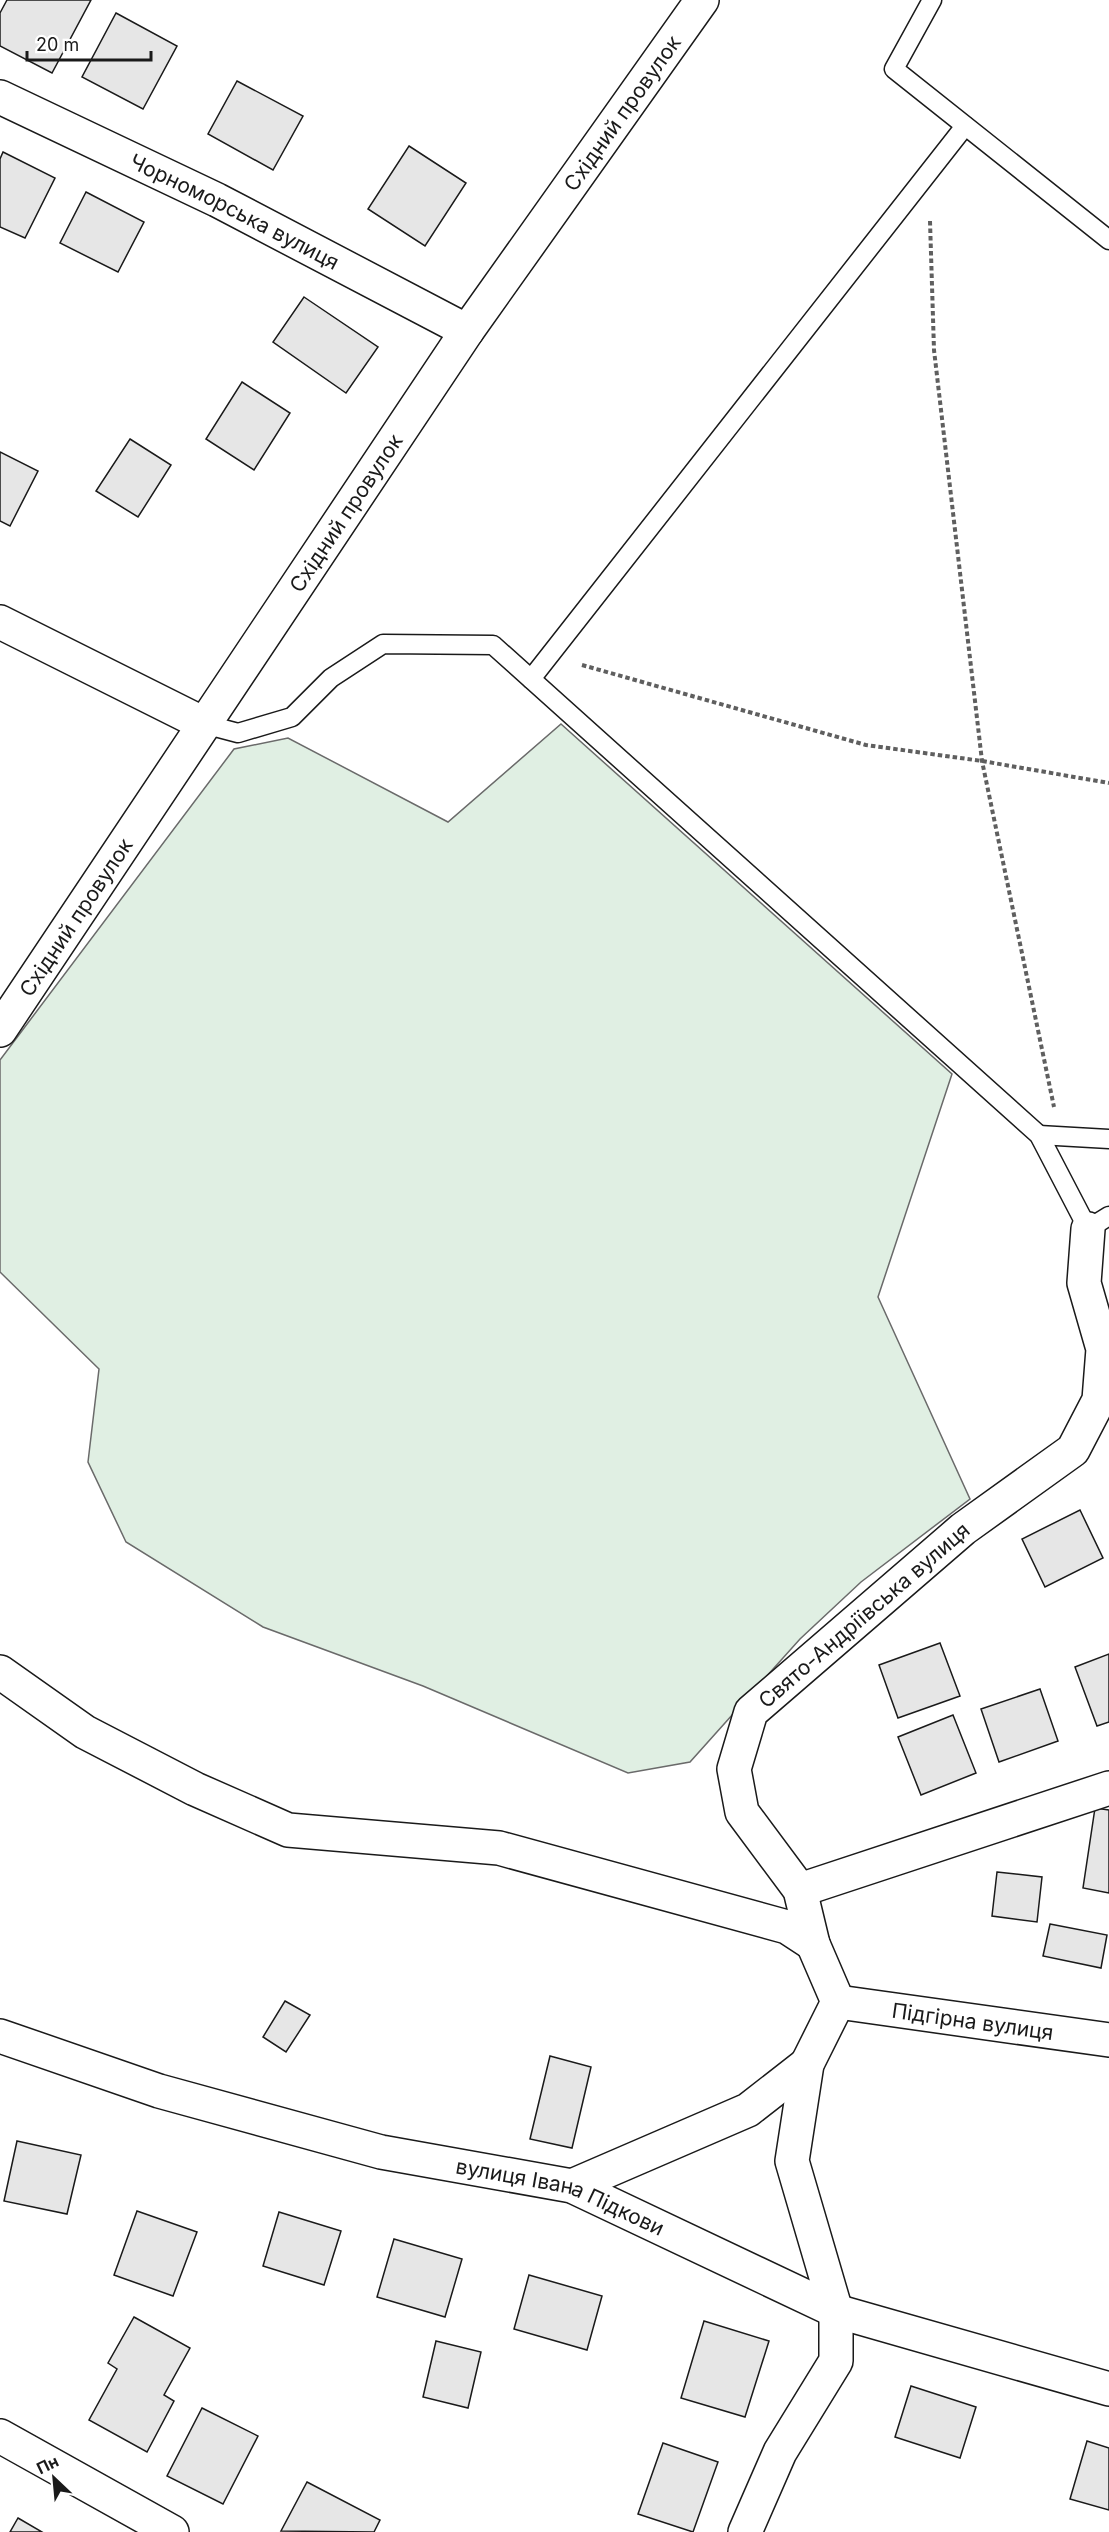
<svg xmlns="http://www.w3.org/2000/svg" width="1109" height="2532" viewBox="0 0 1109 2532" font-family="Inter,sans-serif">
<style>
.green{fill:#e0efe3;stroke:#6a6a6a;stroke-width:1.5}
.building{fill:#e6e6e6;stroke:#1a1a1a;stroke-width:1.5}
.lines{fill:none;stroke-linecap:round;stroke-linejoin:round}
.service-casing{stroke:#1a1a1a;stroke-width:21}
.minor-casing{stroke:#1a1a1a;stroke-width:36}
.path{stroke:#5f5f5f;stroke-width:4;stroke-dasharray:4.5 3;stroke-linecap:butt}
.service{stroke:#fff;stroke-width:18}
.minor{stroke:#fff;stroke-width:33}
.labels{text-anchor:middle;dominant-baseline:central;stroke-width:4.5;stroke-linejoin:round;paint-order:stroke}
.street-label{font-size:21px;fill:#1a1a1a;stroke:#fff}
</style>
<rect width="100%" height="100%" fill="#fff"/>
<path class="green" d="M 561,724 L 952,1074 L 878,1297 L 970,1499 L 861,1582 L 800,1639 L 690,1762 L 628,1773 L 423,1686 L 263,1627 L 126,1542 L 88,1462 L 99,1369 L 0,1272 L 0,1060 L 234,749 L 288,738 L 448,822 Z"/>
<g class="building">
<path d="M 7,0 L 91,0 L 52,73 L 0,46 L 0,13 Z"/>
<path d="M 116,13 L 177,46 L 143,109 L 82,77 Z"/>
<path d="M 237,81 L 303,116 L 273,170 L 208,134 Z"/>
<path d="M 409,146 L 466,183 L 425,246 L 368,209 Z"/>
<path d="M 3,152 L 55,178 L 25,238 L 0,227 L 0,159 Z"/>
<path d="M 86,192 L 144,222 L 118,272 L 60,243 Z"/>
<path d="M 304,297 L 378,347 L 346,393 L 273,342 Z"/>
<path d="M 242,382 L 290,413 L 254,470 L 206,439 Z"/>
<path d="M 130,439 L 171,465 L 138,517 L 96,491 Z"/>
<path d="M 0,452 L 38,471 L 10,526 L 0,521 Z"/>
<path d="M 1080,1510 L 1103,1558 L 1045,1587 L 1022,1539 Z"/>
<path d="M 940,1643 L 960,1696 L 898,1718 L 879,1665 Z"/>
<path d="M 1109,1654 L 1109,1722 L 1097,1726 L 1075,1667 Z"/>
<path d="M 1040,1689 L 1058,1741 L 999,1762 L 981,1709 Z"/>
<path d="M 953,1715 L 976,1773 L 921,1795 L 898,1737 Z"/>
<path d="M 1095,1808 L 1109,1810 L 1109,1893 L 1083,1888 Z"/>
<path d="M 997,1872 L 1042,1877 L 1037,1922 L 992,1916 Z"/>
<path d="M 1050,1924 L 1107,1935 L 1101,1968 L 1043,1956 Z"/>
<path d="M 285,2001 L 310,2015 L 286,2052 L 263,2037 Z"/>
<path d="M 550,2056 L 591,2067 L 572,2148 L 530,2139 Z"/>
<path d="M 17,2141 L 81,2155 L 67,2214 L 4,2201 Z"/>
<path d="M 137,2211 L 197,2232 L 173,2296 L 114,2275 Z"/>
<path d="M 279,2212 L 341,2231 L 324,2285 L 263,2266 Z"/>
<path d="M 394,2239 L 462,2259 L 445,2317 L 377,2297 Z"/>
<path d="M 529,2275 L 602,2296 L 587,2350 L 514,2329 Z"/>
<path d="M 134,2317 L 190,2348 L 164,2395 L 174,2401 L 147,2452 L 89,2420 L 117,2369 L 108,2363 Z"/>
<path d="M 704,2321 L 769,2341 L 745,2417 L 681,2398 Z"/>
<path d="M 436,2341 L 481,2352 L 468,2408 L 423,2397 Z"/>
<path d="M 911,2386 L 976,2407 L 960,2458 L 895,2437 Z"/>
<path d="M 202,2408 L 258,2436 L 223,2504 L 167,2476 Z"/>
<path d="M 1087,2441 L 1109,2448 L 1109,2510 L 1070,2499 Z"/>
<path d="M 663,2443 L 718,2462 L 693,2532 L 638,2514 Z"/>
<path d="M 307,2482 L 380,2520 L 374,2532 L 281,2531 Z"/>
<path d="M 18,2518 L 42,2532 L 10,2532 Z"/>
</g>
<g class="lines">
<g class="service-casing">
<g id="service">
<path d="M 932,0 L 894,69 L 1109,240"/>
<path d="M 531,679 L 965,126"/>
<path d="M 204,724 L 238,733 L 292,717 L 331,678 L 383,644 L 493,645 L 1039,1135 L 1088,1229 L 1109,1216"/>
<path d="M 1039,1135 L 1109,1139"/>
</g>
</g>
<g class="minor-casing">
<g id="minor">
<path id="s1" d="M 0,97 L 217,200 L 467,331"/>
<path d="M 0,622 L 204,724"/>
<path id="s2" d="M 0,1030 L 467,331 L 702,0"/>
<path d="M 0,1672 L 85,1732 L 195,1789 L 288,1830 L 499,1848 L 787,1927 L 813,1944"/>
<path d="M 800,1890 L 1109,1788"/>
<path id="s3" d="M 838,2002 L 1109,2040"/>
<path id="s4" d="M 0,2036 L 159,2091 L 381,2152 L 572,2186 L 836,2311 L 1109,2389"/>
<path d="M 572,2186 L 748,2110 L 807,2064"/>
<path d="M 0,2436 L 172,2532"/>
<path id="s5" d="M 745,2532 L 780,2452 L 836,2361 L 836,2311 L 792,2161 L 807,2064 L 838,2002 L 813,1944 L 800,1890 L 742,1812 L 734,1769 L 751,1712 L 963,1529 L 1073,1450 L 1099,1400 L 1103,1349 L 1084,1283 L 1088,1229"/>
</g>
</g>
<g class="path">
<path d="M 930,221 L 934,350 L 982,761 L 1054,1107"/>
<path d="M 582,665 L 866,745 L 982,761 L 1109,783"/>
</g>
<use href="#service" class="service"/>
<use href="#minor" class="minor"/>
</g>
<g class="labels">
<g class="street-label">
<text stroke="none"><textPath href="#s2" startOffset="1108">Східний провулок</textPath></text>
<text stroke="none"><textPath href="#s1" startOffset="261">Чорноморська вулиця</textPath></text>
<text stroke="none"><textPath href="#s2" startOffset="622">Східний провулок</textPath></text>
<text stroke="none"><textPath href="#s2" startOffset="136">Східний провулок</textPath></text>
<text stroke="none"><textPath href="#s5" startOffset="1036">Свято-Андріївська вулиця</textPath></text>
<text stroke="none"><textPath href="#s3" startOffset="136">Підгірна вулиця</textPath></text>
<text stroke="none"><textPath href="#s4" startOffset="584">вулиця Івана Підкови</textPath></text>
</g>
</g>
<g transform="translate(54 2478) rotate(334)" stroke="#ffffff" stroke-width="4.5" paint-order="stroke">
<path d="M0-4.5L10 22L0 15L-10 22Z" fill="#1a1a1a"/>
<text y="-9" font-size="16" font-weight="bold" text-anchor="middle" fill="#1a1a1a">Пн</text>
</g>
<path d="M27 51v9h124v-9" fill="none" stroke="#1a1a1a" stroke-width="3"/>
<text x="36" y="51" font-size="18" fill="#1a1a1a" stroke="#ffffff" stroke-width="4.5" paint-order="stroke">20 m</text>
</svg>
